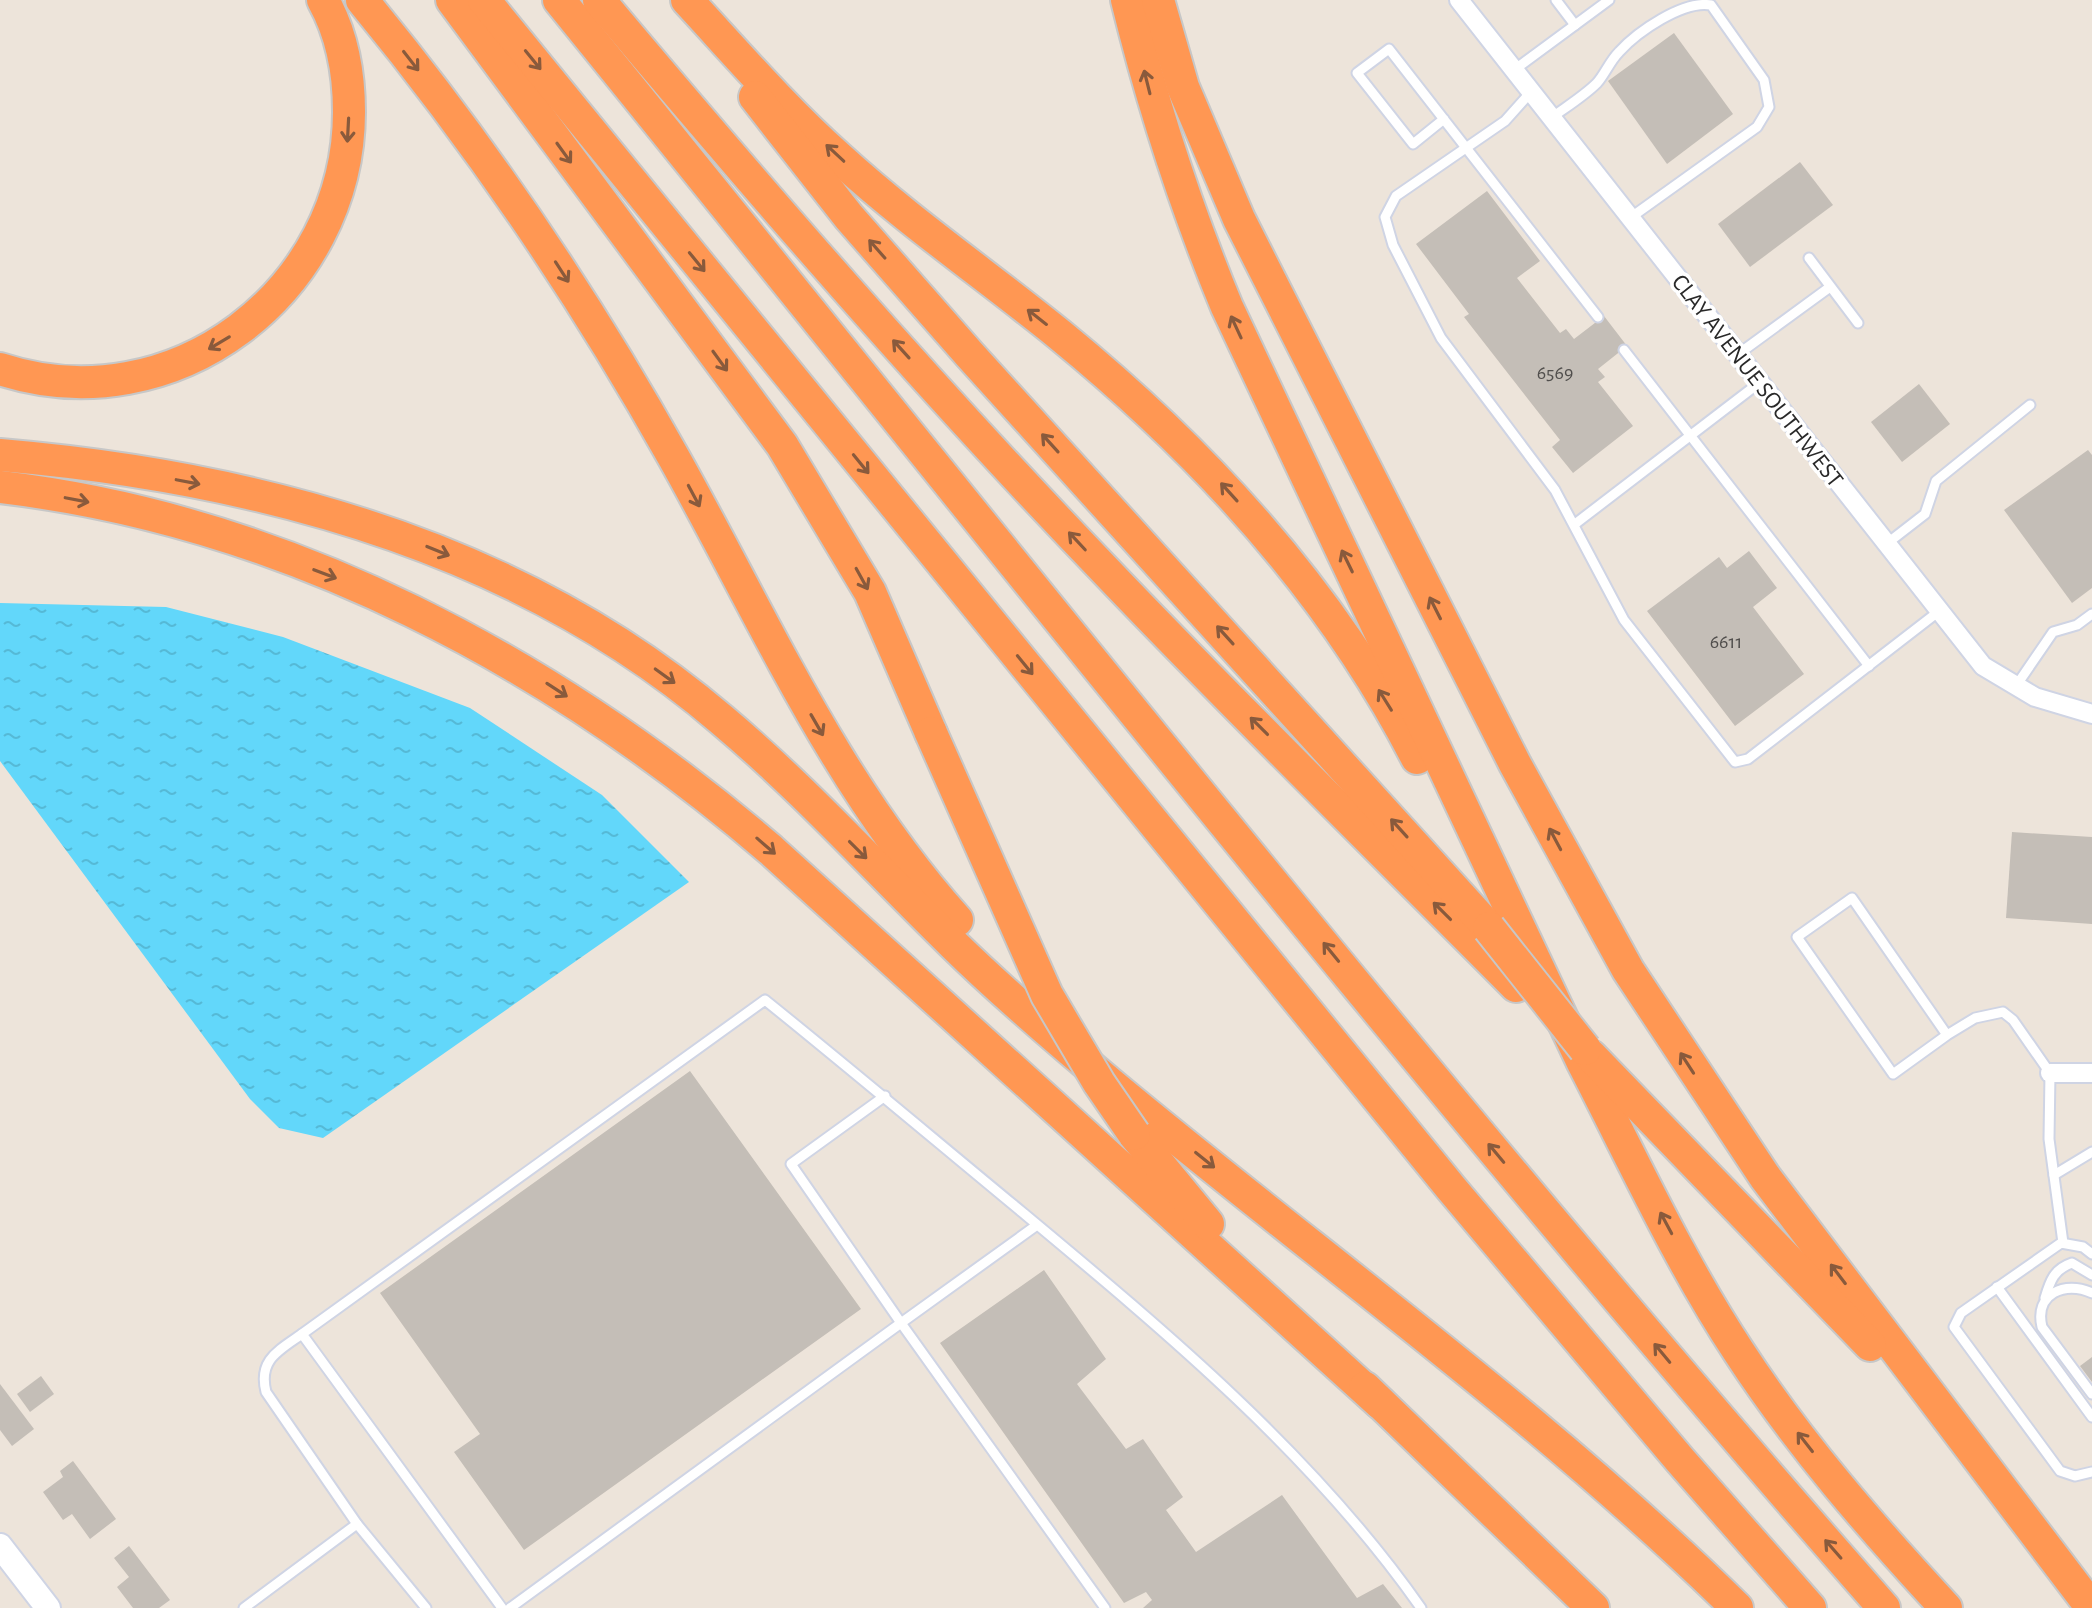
<svg xmlns="http://www.w3.org/2000/svg" width="2092" height="1608" viewBox="0 0 2092 1608" font-family="'Alegreya Sans',sans-serif">
<style>
.water{fill:url(#water-ripples)}
.building{fill:#c4beb7}
.lines{fill:none;stroke-linecap:round;stroke-linejoin:round}
.lane-casing{stroke:#cfd4e4;stroke-width:13}
.street-casing{stroke:#cfd4e4;stroke-width:22}
.secondary-casing{stroke:#cfd4e4;stroke-width:28}
.highway-casing{stroke:#c7c7c7;stroke-width:36}
.lane{stroke:#fff;stroke-width:9}
.street{stroke:#fff;stroke-width:18}
.secondary{stroke:#fff;stroke-width:24}
.highway{stroke:#ff9753;stroke-width:32}
.highway-bridge-casing{stroke:#c7c7c7;stroke-width:36;stroke-linecap:butt}
.highway-bridge{stroke:#ff9753;stroke-width:32}
.oneway{stroke:#895a3c}
.labels{text-anchor:middle;dominant-baseline:central;stroke-width:7;stroke-linejoin:round;paint-order:stroke}
.number-label{font-size:20px;fill:#504e4c}
.street-label{font-size:24px;fill:#292929;stroke:#fff}
</style>
<defs>
<pattern id="water-ripples" width="26" height="14" patternUnits="userSpaceOnUse" patternTransform="scale(2)"><rect width="26" height="14" fill="#62d7fa"/><path d="M2 4q2-2 4 0t4 0M15 11q2-2 4 0t4 0" fill="none" stroke="#55b9d6"/></pattern>
</defs>
<rect width="100%" height="100%" fill="#ede4da"/>
<path class="water" d="M 0,603 L 166,607 L 283,637 L 470,708 L 602,795 L 689,882 L 323,1138 L 279,1128 L 250,1099 L 0,761 Z"/>
<g class="building">
<path d="M 1674,33 L 1733,114 L 1667,164 L 1608,81 Z"/>
<path d="M 1800,162 L 1833,205 L 1750,267 L 1718,224 Z"/>
<path d="M 1487,191 L 1540,261 L 1517,278 L 1560,333 L 1566,329 L 1574,339 L 1604,316 L 1627,346 L 1598,369 L 1605,377 L 1598,382 L 1633,426 L 1573,473 L 1552,447 L 1560,440 L 1464,317 L 1469,314 L 1416,244 Z"/>
<path d="M 1919,384 L 1950,424 L 1902,462 L 1871,422 Z"/>
<path d="M 2088,450 L 2092,455 L 2092,588 L 2072,603 L 2004,510 Z"/>
<path d="M 1749,551 L 1777,588 L 1753,607 L 1804,674 L 1735,726 L 1647,611 L 1719,557 L 1727,568 Z"/>
<path d="M 2012,832 L 2092,837 L 2092,924 L 2006,918 Z"/>
<path d="M 690,1071 L 861,1309 L 524,1550 L 454,1452 L 480,1434 L 380,1293 Z"/>
<path d="M 1044,1270 L 1106,1359 L 1077,1384 L 1126,1449 L 1143,1439 L 1183,1497 L 1166,1510 L 1196,1552 L 1282,1495 L 1357,1598 L 1383,1584 L 1402,1608 L 1143,1608 L 1152,1600 L 1146,1592 L 1124,1603 L 940,1343 Z"/>
<path d="M 2092,1357 L 2092,1382 L 2080,1366 Z"/>
<path d="M 41,1376 L 54,1394 L 30,1412 L 17,1394 Z"/>
<path d="M 0,1384 L 34,1429 L 12,1446 L 0,1430 Z"/>
<path d="M 73,1461 L 116,1519 L 90,1539 L 72,1514 L 63,1520 L 43,1492 L 63,1477 L 60,1471 Z"/>
<path d="M 129,1546 L 170,1600 L 159,1608 L 133,1608 L 117,1587 L 129,1577 L 114,1558 Z"/>
</g>
<g class="lines">
<g class="lane-casing">
<g id="lane">
<path d="M 1556,0 L 1575,25"/>
<path d="M 1514,70 L 1609,0"/>
<path d="M 1531,92 L 1505,121 L 1396,196 L 1385,217 L 1393,245 L 1441,338 L 1555,490 L 1624,620 L 1735,762 L 1748,759 L 1938,612"/>
<path d="M 1551,118 C 1566,107 1584,96 1597,83 C 1605,74 1610,61 1619,52 C 1637,32 1683,0 1711,5 L 1764,80 L 1769,107 L 1757,127 L 1630,218"/>
<path d="M 1444,119 L 1413,144 L 1357,73 L 1389,49 C 1459,138 1528,228 1598,317"/>
<path d="M 1809,258 L 1858,323"/>
<path d="M 1624,350 L 1869,666"/>
<path d="M 1737,355 L 1830,287"/>
<path d="M 1575,524 L 1759,383"/>
<path d="M 1885,545 L 1925,514 L 1936,481 L 2030,405"/>
<path d="M 2016,686 L 2053,632 L 2077,625 L 2092,614"/>
<path d="M 1947,1035 L 1893,1074 L 1797,937 L 1852,898 L 1947,1035 L 1975,1018 L 2003,1012 L 2013,1020 L 2050,1073 L 2049,1139 L 2063,1243"/>
<path d="M 885,1096 L 791,1164 L 901,1323 L 1037,1225"/>
<path d="M 2054,1175 L 2092,1152"/>
<path d="M 2092,1254 L 2083,1247 L 2061,1243 L 1961,1313 L 1954,1327 L 2060,1471 L 2075,1476 L 2092,1472"/>
<path d="M 1997,1287 L 2092,1417"/>
<path d="M 2092,1293 C 2065,1280 2034,1294 2042,1327 L 2092,1394"/>
<path d="M 2045,1298 C 2050,1281 2054,1269 2072,1263 L 2092,1275"/>
<path d="M 302,1334 C 278,1351 258,1360 266,1392 L 357,1524"/>
<path d="M 244,1608 L 357,1524 L 426,1608"/>
<path d="M 502,1608 L 302,1334 L 765,1000 C 852,1070 936,1141 1022,1212 C 1166,1332 1313,1454 1421,1608"/>
<path d="M 510,1608 L 901,1323 L 1105,1608"/>
</g>
</g>
<g class="street-casing">
<g id="street">
<path d="M 1459,0 L 1983,666 L 2035,697 L 2092,714"/>
<path d="M 2050,1073 L 2092,1073"/>
</g>
</g>
<g class="secondary-casing">
<path id="secondary" d="M 0,1546 L 48,1608"/>
</g>
<g class="highway-casing">
<g id="highway">
<path d="M 362,0 C 480,143 584,297 674,458 C 763,617 835,784 957,920"/>
<path d="M 452,0 L 782,445 L 870,592 L 931,733"/>
<path d="M 484,0 L 1451,1188 L 1680,1460 L 1810,1608"/>
<path d="M 559,0 C 996,539 1426,1086 1884,1608"/>
<path d="M 599,0 C 761,193 927,385 1102,567 C 1237,709 1378,847 1516,986"/>
<path d="M 687,0 C 736,53 784,109 838,157 C 908,221 986,275 1060,335 C 1203,452 1332,592 1417,758"/>
<path d="M 1127,0 C 1153,106 1185,206 1227,307 L 1583,1063 C 1633,1160 1679,1261 1739,1352 C 1799,1444 1872,1528 1946,1608"/>
<path d="M 1158,0 L 1183,87 L 1239,219 L 1515,764 L 1628,970 L 1765,1177 L 2092,1608"/>
<path d="M 755,97 L 849,217 L 970,355 L 1489,928"/>
<path d="M 0,369 C 173,426 349,291 349,112 C 349,73 342,34 323,0"/>
<path d="M 0,455 C 258,477 522,548 722,720 C 804,789 876,869 953,944 C 1004,994 1058,1040 1113,1086 C 1321,1259 1544,1418 1737,1608"/>
<path d="M 0,487 C 289,521 553,663 771,850 L 1380,1403"/>
<path d="M 1591,1056 L 1870,1345"/>
<path d="M 1134,1134 L 1208,1224"/>
<path d="M 1365,1388 L 1593,1608"/>
</g>
</g>
<use href="#lane" class="lane"/>
<use href="#street" class="street"/>
<use href="#secondary" class="secondary"/>
<use href="#highway" class="highway"/>
<g class="highway-bridge-casing">
<g id="highway-bridge">
<path d="M 931,733 L 1047,995 L 1099,1083 L 1134,1134"/>
<path d="M 1489,928 L 1585,1049"/>
</g>
</g>
<use href="#highway-bridge" class="highway-bridge"/>
</g>
<defs><path id="oneway-shaft" d="M-6 0H5M1.5-3L5.5 0L1.5 3" fill="none" stroke-width="1.6" stroke-linecap="round" stroke-linejoin="round" transform="scale(2)"/></defs>
<g class="oneway">
<use href="#oneway-shaft" transform="translate(533 60) rotate(51)"/>
<use href="#oneway-shaft" transform="translate(411 61) rotate(52)"/>
<use href="#oneway-shaft" transform="translate(1147 82) rotate(-104)"/>
<use href="#oneway-shaft" transform="translate(348 130) rotate(93)"/>
<use href="#oneway-shaft" transform="translate(564 153) rotate(54)"/>
<use href="#oneway-shaft" transform="translate(835 153) rotate(-137)"/>
<use href="#oneway-shaft" transform="translate(877 249) rotate(-131)"/>
<use href="#oneway-shaft" transform="translate(697 262) rotate(51)"/>
<use href="#oneway-shaft" transform="translate(562 272) rotate(57)"/>
<use href="#oneway-shaft" transform="translate(1037 317) rotate(-142)"/>
<use href="#oneway-shaft" transform="translate(1236 327) rotate(-115)"/>
<use href="#oneway-shaft" transform="translate(219 343) rotate(149)"/>
<use href="#oneway-shaft" transform="translate(901 349) rotate(-132)"/>
<use href="#oneway-shaft" transform="translate(720 361) rotate(54)"/>
<use href="#oneway-shaft" transform="translate(1050 443) rotate(-132)"/>
<use href="#oneway-shaft" transform="translate(861 464) rotate(51)"/>
<use href="#oneway-shaft" transform="translate(188 482) rotate(11)"/>
<use href="#oneway-shaft" transform="translate(1229 492) rotate(-132)"/>
<use href="#oneway-shaft" transform="translate(694 496) rotate(62)"/>
<use href="#oneway-shaft" transform="translate(77 500) rotate(11)"/>
<use href="#oneway-shaft" transform="translate(1077 541) rotate(-133)"/>
<use href="#oneway-shaft" transform="translate(438 551) rotate(22)"/>
<use href="#oneway-shaft" transform="translate(1347 561) rotate(-116)"/>
<use href="#oneway-shaft" transform="translate(325 574) rotate(21)"/>
<use href="#oneway-shaft" transform="translate(862 579) rotate(61)"/>
<use href="#oneway-shaft" transform="translate(1435 608) rotate(-117)"/>
<use href="#oneway-shaft" transform="translate(1225 635) rotate(-132)"/>
<use href="#oneway-shaft" transform="translate(1025 665) rotate(51)"/>
<use href="#oneway-shaft" transform="translate(665 676) rotate(36)"/>
<use href="#oneway-shaft" transform="translate(557 690) rotate(33)"/>
<use href="#oneway-shaft" transform="translate(1385 700) rotate(-122)"/>
<use href="#oneway-shaft" transform="translate(817 725) rotate(60)"/>
<use href="#oneway-shaft" transform="translate(1259 726) rotate(-135)"/>
<use href="#oneway-shaft" transform="translate(1399 828) rotate(-132)"/>
<use href="#oneway-shaft" transform="translate(1555 839) rotate(-118)"/>
<use href="#oneway-shaft" transform="translate(766 846) rotate(41)"/>
<use href="#oneway-shaft" transform="translate(858 850) rotate(45)"/>
<use href="#oneway-shaft" transform="translate(1442 911) rotate(-135)"/>
<use href="#oneway-shaft" transform="translate(1331 952) rotate(-129)"/>
<use href="#oneway-shaft" transform="translate(1687 1063) rotate(-123)"/>
<use href="#oneway-shaft" transform="translate(1496 1153) rotate(-130)"/>
<use href="#oneway-shaft" transform="translate(1205 1160) rotate(39)"/>
<use href="#oneway-shaft" transform="translate(1666 1223) rotate(-118)"/>
<use href="#oneway-shaft" transform="translate(1838 1274) rotate(-127)"/>
<use href="#oneway-shaft" transform="translate(1662 1353) rotate(-130)"/>
<use href="#oneway-shaft" transform="translate(1805 1442) rotate(-128)"/>
<use href="#oneway-shaft" transform="translate(1833 1549) rotate(-131)"/>
</g>
<g class="labels">
<g class="number-label">
<text x="1555" y="373">6569</text>
<text x="1726" y="642">6611</text>
</g>
<g class="street-label">
<text transform="translate(1757 381) rotate(52)">CLAY AVENUE SOUTHWEST</text>
</g>
</g>
</svg>
